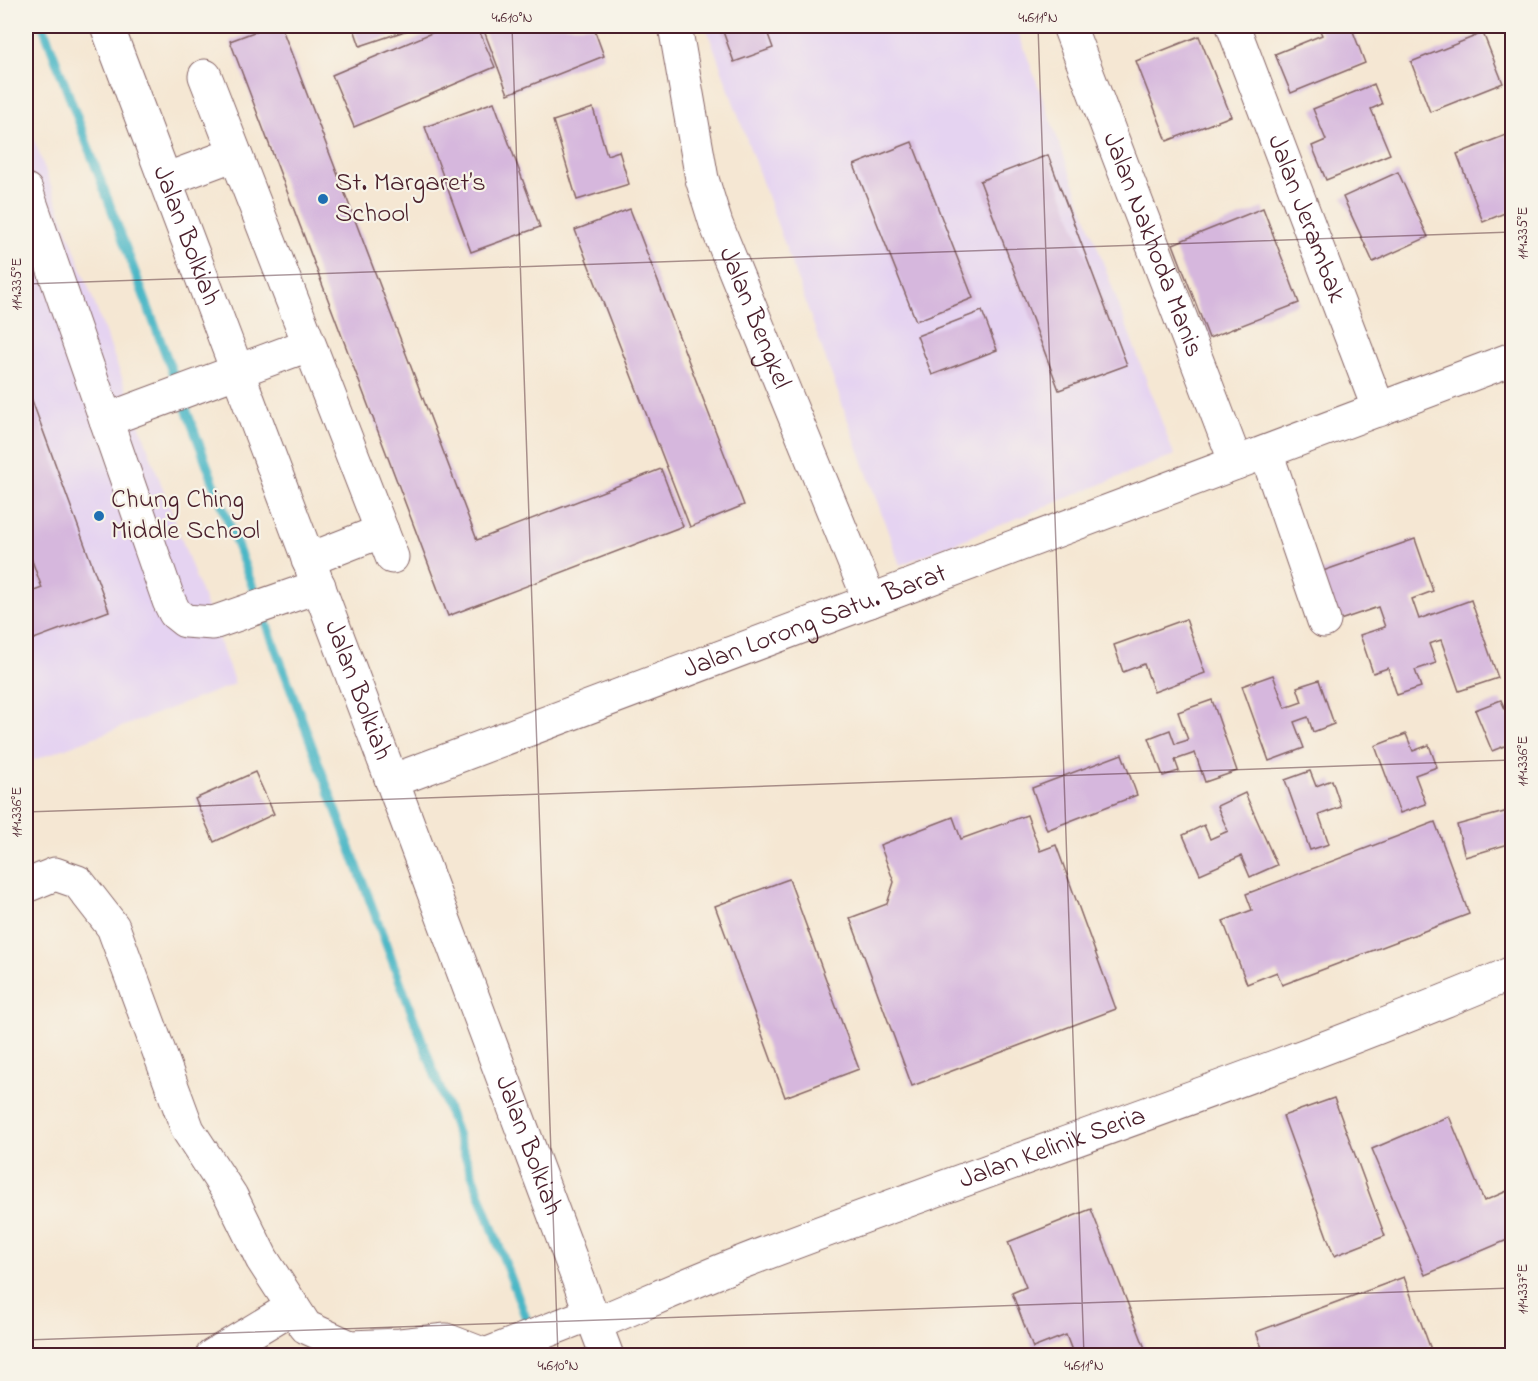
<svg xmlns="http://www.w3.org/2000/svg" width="1538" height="1381" viewBox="0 0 1538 1381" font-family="'Indie Flower',sans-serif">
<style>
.built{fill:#e5d3f1}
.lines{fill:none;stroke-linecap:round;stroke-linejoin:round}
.stream{stroke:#4bb7c6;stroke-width:9}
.building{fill:#d6b7dd}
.minor-casing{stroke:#866566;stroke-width:35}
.minor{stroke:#fff;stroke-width:33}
.ticks{fill:none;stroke:#4a1f2b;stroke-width:1.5;stroke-opacity:0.45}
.poi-dot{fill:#1f6fb2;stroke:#f7f3e8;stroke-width:2}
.labels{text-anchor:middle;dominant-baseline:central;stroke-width:4.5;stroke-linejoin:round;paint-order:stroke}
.poi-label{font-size:27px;fill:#4a1f2b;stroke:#f7f3e8;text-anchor:start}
.street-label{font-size:27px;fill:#4a1f2b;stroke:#f7f3e8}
.neatline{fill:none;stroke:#4a1f2b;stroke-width:2}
.ticks-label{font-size:15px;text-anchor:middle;fill:#4a1f2b}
</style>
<rect width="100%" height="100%" fill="#f7f3e8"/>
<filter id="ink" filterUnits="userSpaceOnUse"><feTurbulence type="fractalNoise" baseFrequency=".0167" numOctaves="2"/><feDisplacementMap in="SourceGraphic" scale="12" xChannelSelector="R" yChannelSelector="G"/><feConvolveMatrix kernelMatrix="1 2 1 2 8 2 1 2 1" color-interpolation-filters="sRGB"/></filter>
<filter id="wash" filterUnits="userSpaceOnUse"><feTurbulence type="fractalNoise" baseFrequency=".008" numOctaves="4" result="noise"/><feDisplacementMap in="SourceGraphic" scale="24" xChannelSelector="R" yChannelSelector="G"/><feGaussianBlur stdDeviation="1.35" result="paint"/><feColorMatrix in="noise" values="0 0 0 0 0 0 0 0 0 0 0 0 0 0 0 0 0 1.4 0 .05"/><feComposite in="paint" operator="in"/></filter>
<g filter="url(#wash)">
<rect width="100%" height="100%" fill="#f5e7d3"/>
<g class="built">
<path d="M 706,26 L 1016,26 L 1174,455 L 900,565 Z"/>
<path d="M 26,118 L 235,684 L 26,763 Z"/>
</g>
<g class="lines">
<path class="stream" d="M 43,26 L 540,1356"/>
</g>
<g id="blocks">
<g class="building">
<path d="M 270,26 L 281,26 L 477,540 L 661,469 L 683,526 L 448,616 L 230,41 Z"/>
<path d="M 353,26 L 410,26 L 411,29 L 360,46 Z"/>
<path d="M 448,26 L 477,26 L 495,67 L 354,127 L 332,75 Z"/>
<path d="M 489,26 L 593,26 L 604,56 L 508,94 L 483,28 Z"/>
<path d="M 721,26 L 765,26 L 773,48 L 734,62 Z"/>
<path d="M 1318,26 L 1351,26 L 1365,63 L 1291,93 L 1275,54 L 1322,35 Z"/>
<path d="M 1483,33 L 1503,83 L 1430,112 L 1411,62 Z"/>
<path d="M 1199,36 L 1231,116 L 1167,141 L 1136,61 Z"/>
<path d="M 1374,84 L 1382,104 L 1371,109 L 1390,154 L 1326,180 L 1312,146 L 1326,140 L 1313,109 Z"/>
<path d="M 494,102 L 540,227 L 471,252 L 425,127 Z"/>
<path d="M 593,108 L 607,155 L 619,151 L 629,184 L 577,200 L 553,121 Z"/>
<path d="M 1506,135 L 1512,151 L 1512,210 L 1483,222 L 1457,154 Z"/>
<path d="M 912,142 L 973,298 L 916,321 L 854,165 Z"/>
<path d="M 1048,155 L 1127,365 L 1059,390 L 980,181 Z"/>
<path d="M 1398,172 L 1428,237 L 1373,262 L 1343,197 Z"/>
<path d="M 1263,208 L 1299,303 L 1209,338 L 1173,244 Z"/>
<path d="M 630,209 L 744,505 L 690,527 L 575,230 Z"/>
<path d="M 982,311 L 997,350 L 932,375 L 917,336 Z"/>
<path d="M 26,384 L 109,611 L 26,642 L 26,594 L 42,588 L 26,544 Z"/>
<path d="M 1415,539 L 1433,591 L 1412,599 L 1419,619 L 1471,600 L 1498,678 L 1459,691 L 1441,640 L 1429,644 L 1436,663 L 1415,670 L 1421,687 L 1397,695 L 1388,668 L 1373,673 L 1360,635 L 1385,627 L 1378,607 L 1337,621 L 1320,572 Z"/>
<path d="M 1186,619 L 1205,673 L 1154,692 L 1144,664 L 1123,672 L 1114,645 Z"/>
<path d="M 1273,675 L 1285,708 L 1302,702 L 1297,687 L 1319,680 L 1334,724 L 1313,732 L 1308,717 L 1294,722 L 1304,748 L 1269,761 L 1242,686 Z"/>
<path d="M 1212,700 L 1237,771 L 1205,782 L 1195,753 L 1175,760 L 1179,771 L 1163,776 L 1149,738 L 1170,730 L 1175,744 L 1188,740 L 1178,712 Z"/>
<path d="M 1501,700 L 1509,718 L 1512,716 L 1512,743 L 1492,751 L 1475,710 Z"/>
<path d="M 1406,734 L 1413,751 L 1429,745 L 1437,767 L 1415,775 L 1426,804 L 1400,813 L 1375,746 Z"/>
<path d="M 1122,754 L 1137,795 L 1047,830 L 1032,788 Z"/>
<path d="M 1310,771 L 1316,786 L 1332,780 L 1341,807 L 1319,815 L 1329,844 L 1310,850 L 1285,780 Z"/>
<path d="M 255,772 L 274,814 L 214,842 L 195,799 Z"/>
<path d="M 1245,793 L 1277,865 L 1250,877 L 1241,856 L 1200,874 L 1183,835 L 1204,825 L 1210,839 L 1228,831 L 1217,806 Z"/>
<path d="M 1508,811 L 1510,820 L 1512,819 L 1512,843 L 1465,857 L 1457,825 Z"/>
<path d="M 1027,815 L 1040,851 L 1056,845 L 1116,1009 L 912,1086 L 850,918 L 887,904 L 894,882 L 880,845 L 953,817 L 961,839 Z"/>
<path d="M 1435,822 L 1469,914 L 1282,985 L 1277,972 L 1247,984 L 1223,921 L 1252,910 L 1246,894 Z"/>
<path d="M 789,879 L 859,1069 L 785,1097 L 715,906 Z"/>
<path d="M 1334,1098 L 1385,1236 L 1334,1256 L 1283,1116 Z"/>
<path d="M 1449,1116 L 1484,1201 L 1512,1189 L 1512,1238 L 1425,1275 L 1372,1149 Z"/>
<path d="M 1091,1209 L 1148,1356 L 1074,1356 L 1066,1335 L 1033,1348 L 1012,1293 L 1026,1287 L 1008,1242 Z"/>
<path d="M 1404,1277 L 1433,1355 L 1265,1356 L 1256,1332 Z"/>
</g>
</g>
</g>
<g filter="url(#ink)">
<use href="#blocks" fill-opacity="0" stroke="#866566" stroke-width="1.5"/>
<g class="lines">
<g class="minor-casing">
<g id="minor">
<path id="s1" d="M 107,26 L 392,781 L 607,1356"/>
<path id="s2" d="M 675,26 L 702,179 L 716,224 L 870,601"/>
<path id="s3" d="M 1069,26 L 1236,463"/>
<path id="s4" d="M 1233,26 L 1379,410"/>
<path d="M 205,76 L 392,557"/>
<path d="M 165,180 L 235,154"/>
<path d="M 26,190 L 169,601 L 175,613 L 185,621 L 213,623 L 319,586"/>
<path d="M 106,420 L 308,345"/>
<path d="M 1266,452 L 1324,621"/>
<path d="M 308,560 L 382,531"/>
<path id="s5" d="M 392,781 L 1512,359"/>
<path d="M 26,886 L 55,874 L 78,882 L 113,927 L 188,1130 L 231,1196 L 262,1259 L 306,1327 L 350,1347 L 400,1345 L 446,1340 L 485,1355 L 590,1314"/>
<path id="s6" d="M 595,1324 C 645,1303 694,1281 745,1261 C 1000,1163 1261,1079 1512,973"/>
<path d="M 212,1356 L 293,1307"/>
</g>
</g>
<use href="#minor" class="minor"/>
</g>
</g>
<path class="ticks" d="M 512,26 L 558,1356M 1038,26 L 1084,1356M 26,284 L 1512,232M 26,812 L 1512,760M 26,1166 L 32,1356M 26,1340 L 1512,1288"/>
<g class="poi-dot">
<circle cx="323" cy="199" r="6"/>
<circle cx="99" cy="516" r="6"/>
</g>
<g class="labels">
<g class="poi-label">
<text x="335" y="183">St. Margaret’s<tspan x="335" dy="31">School</tspan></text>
<text x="111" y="500">Chung Ching<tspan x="111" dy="31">Middle School</tspan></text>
</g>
<g class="street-label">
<text stroke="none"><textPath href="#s4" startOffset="206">Jalan Jerambak</textPath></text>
<text stroke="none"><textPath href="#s1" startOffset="224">Jalan Bolkiah</textPath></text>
<text stroke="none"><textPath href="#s3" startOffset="234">Jalan Nakhoda Manis</textPath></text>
<text stroke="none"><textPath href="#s2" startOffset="304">Jalan Bengkel</textPath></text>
<text stroke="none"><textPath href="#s5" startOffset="452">Jalan Lorong Satu. Barat</textPath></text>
<text stroke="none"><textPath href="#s1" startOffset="710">Jalan Bolkiah</textPath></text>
<text stroke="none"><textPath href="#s1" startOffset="1196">Jalan Bolkiah</textPath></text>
<text stroke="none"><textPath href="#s6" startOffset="490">Jalan Kelinik Seria</textPath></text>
</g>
</g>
<rect width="1538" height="1381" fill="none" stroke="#f7f3e8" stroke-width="66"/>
<rect x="33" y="33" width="1472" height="1315" class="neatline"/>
<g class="ticks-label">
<text x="512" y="22">4.610°N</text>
<text x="1038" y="22">4.611°N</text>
<text transform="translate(1522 233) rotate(-90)" y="5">114.335°E</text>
<text transform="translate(16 284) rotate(-90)" y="5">114.335°E</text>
<text transform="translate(1522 761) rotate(-90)" y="5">114.336°E</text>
<text transform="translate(16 812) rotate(-90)" y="5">114.336°E</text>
<text transform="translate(1522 1289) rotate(-90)" y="5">114.337°E</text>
<text x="558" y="1370">4.610°N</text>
<text x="1084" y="1370">4.611°N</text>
</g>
</svg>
